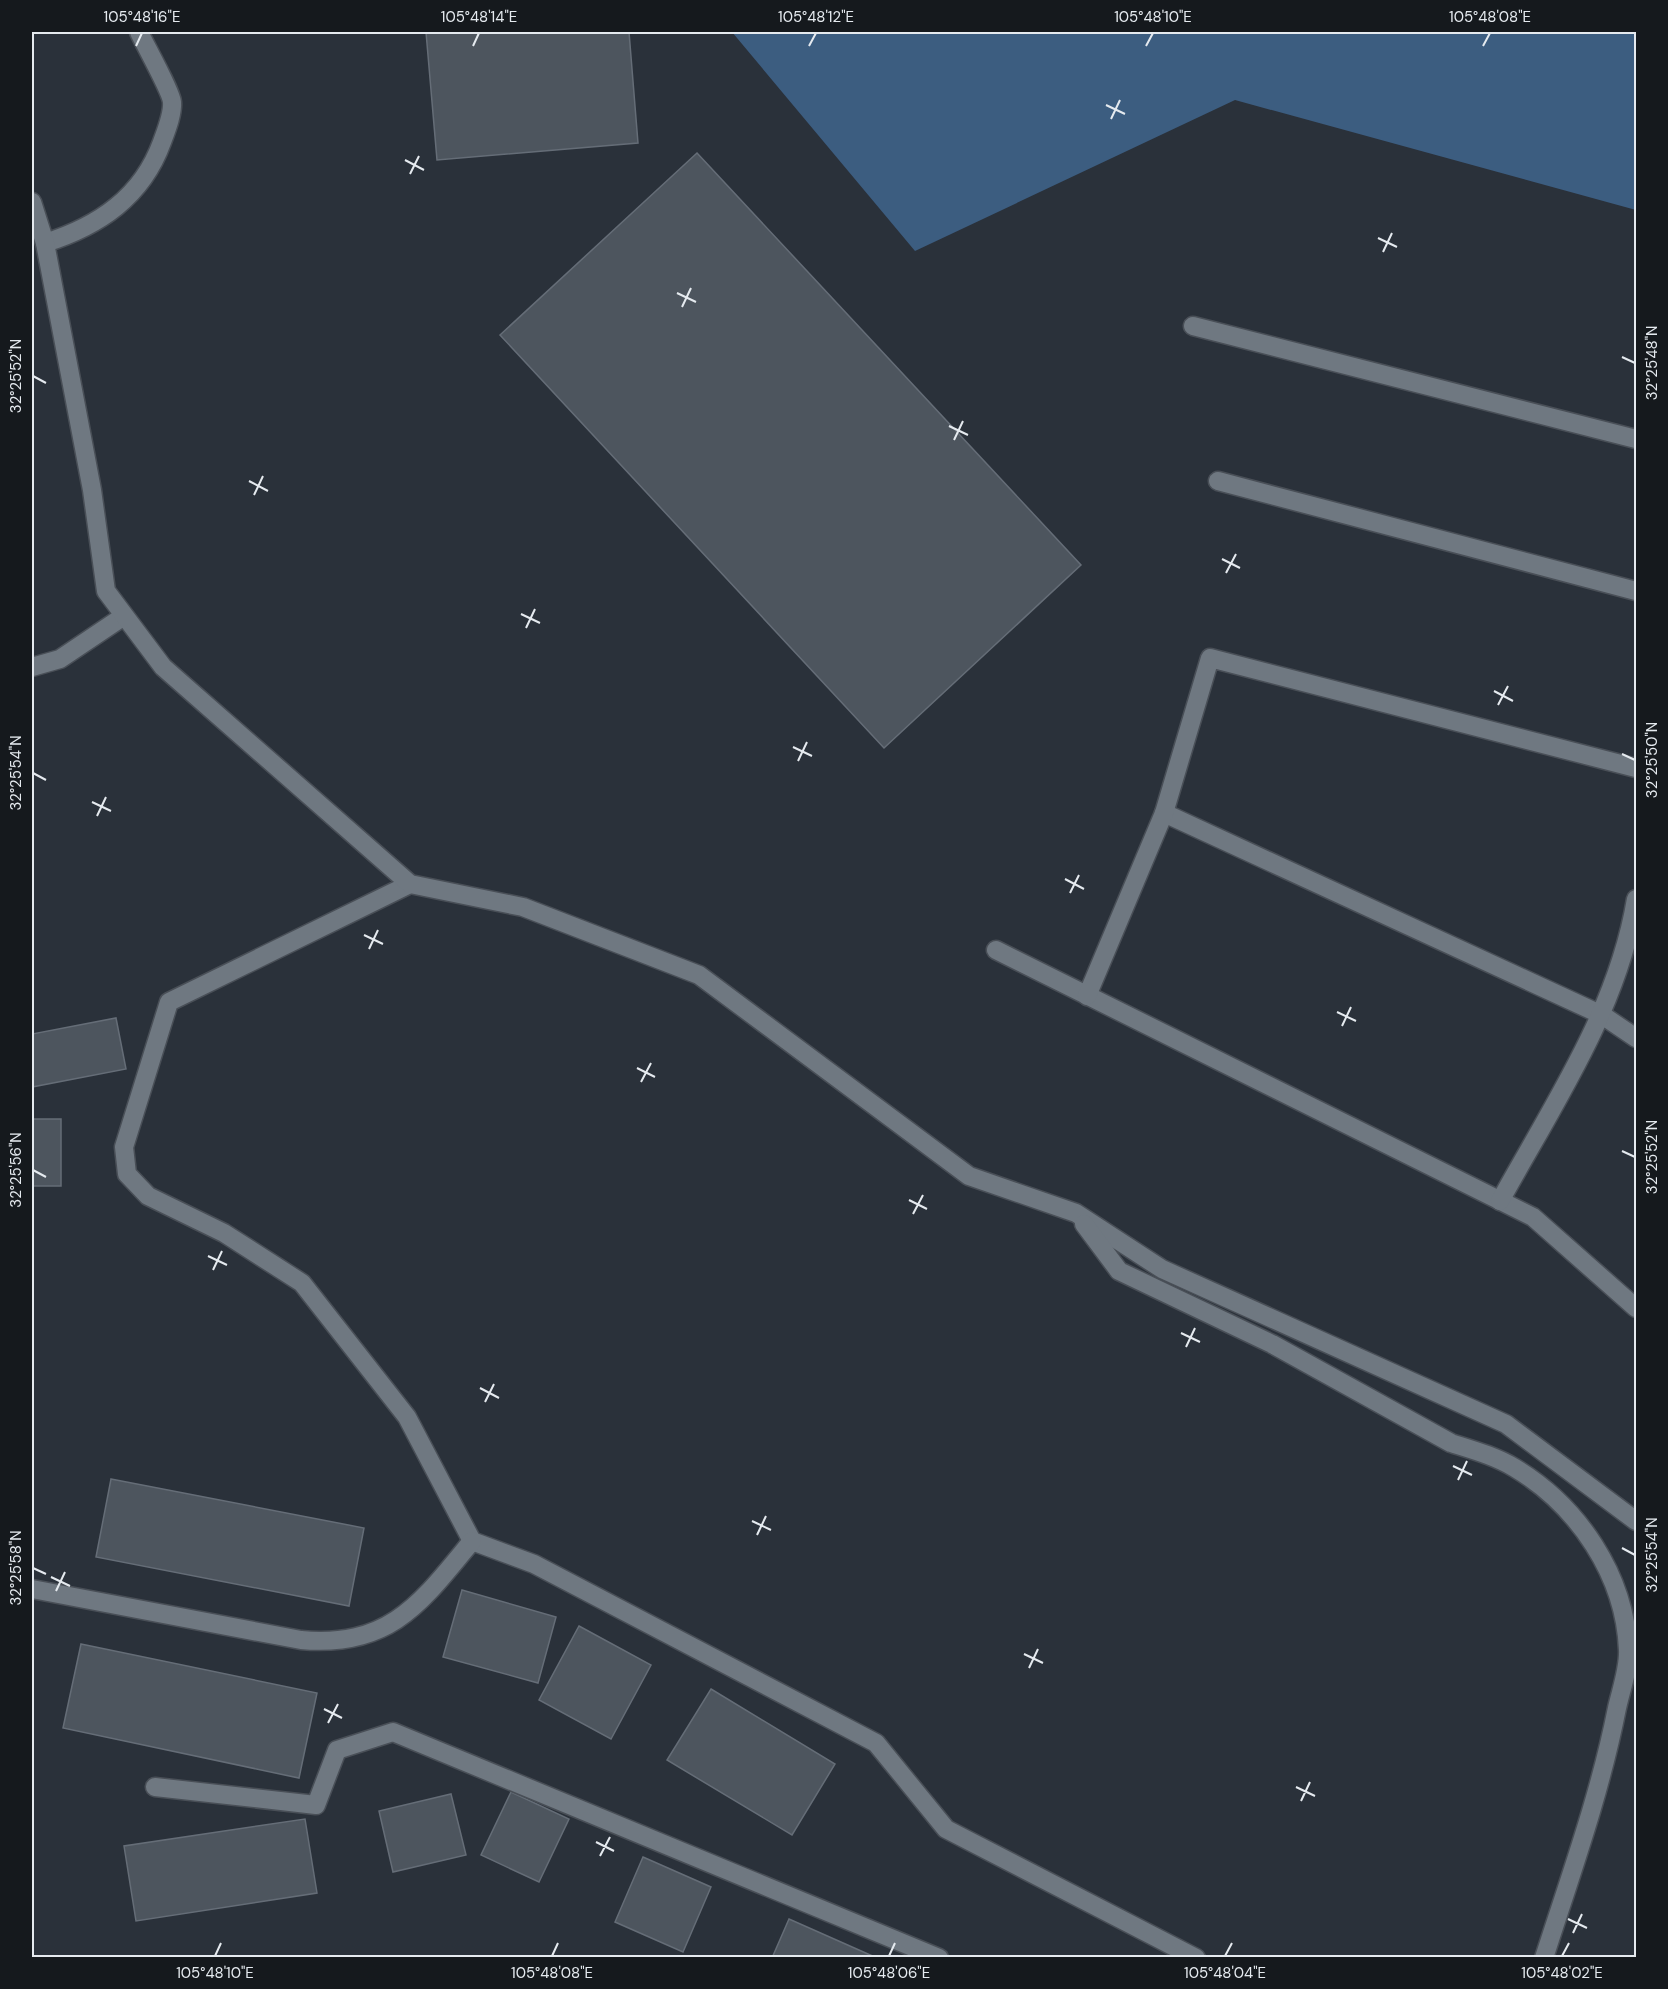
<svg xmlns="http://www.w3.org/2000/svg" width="1668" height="1989" viewBox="0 0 1668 1989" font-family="'DM Sans',sans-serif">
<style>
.forest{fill:#3c5d80}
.building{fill:#4d555e;stroke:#656d77;stroke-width:1.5}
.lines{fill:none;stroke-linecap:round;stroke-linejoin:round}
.street-casing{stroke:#494f57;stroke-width:21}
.secondary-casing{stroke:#494f57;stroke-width:21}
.street{stroke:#6f7881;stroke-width:18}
.secondary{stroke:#6f7881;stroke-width:18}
.ticks{fill:none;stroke:#e5eaef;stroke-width:2}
.neatline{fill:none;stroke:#e5eaef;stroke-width:2}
.ticks-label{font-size:15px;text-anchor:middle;fill:#e5eaef}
</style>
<rect width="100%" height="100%" fill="#2a313a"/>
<path class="forest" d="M 732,32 L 1636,32 L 1636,210 L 1235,100 L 915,251 Z"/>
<g class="building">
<path d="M 426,32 L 629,32 L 638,143 L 437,160 Z"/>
<path d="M 697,153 L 1081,565 L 884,748 L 500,335 Z"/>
<path d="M 116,1018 L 126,1069 L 32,1087 L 32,1034 Z"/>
<rect x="32" y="1119" width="29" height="67"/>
<path d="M 111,1479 L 364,1528 L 349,1606 L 96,1557 Z"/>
<path d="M 462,1590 L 556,1617 L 538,1683 L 443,1657 Z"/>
<path d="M 579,1626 L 651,1665 L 611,1739 L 539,1700 Z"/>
<path d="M 81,1644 L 317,1693 L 299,1778 L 63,1728 Z"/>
<path d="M 711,1689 L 835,1764 L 792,1835 L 667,1760 Z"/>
<path d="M 511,1792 L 569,1819 L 539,1882 L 481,1855 Z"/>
<path d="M 451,1794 L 466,1855 L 393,1872 L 379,1811 Z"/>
<path d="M 305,1819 L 317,1893 L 136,1921 L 124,1846 Z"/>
<path d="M 643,1857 L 711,1887 L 683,1952 L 615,1922 Z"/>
<path d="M 789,1919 L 877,1958 L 772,1958 Z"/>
</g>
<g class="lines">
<g class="street-casing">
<g id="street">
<path d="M 45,243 C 99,226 142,197 162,142 C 166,131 173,114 172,102 C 171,91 145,45 139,32"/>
<path d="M 1193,326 L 1636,439"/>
<path d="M 1218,481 L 1636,591"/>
<path d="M 32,667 L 60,659 L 124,616"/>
<path d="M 1164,813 L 1602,1015 L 1636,1038"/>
<path d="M 410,884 L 169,1002 L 124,1147 L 127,1174 L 148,1196 L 224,1233 L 302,1283 L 407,1417 L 472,1541 L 534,1564 L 876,1743 L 946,1829 L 1196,1958"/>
<path d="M 996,950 L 1533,1217 L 1636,1308"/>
<path d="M 1087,996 L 1164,813 L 1210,658 L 1636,768"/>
<path d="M 1500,1201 C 1553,1105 1618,1009 1636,899"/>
<path d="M 32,1589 L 301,1640 C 390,1648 421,1603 472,1541"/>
<path d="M 155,1787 L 316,1805 L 337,1750 L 393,1732 L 939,1958"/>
</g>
</g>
<g class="secondary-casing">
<g id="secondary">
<path d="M 32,202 L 45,243 L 92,490 L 106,591 L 163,667 L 410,884 L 523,907 L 699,975 L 969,1176 L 1076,1213 L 1162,1269 L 1506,1424 L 1636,1521"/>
<path d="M 1084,1224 L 1119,1271 L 1272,1344 L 1451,1443 C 1473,1450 1495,1456 1515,1468 C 1578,1506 1625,1575 1628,1650 C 1629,1668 1621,1690 1617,1708 C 1600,1794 1571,1874 1544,1958"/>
</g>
</g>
<use href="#street" class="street"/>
<use href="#secondary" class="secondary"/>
</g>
<path class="ticks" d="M 136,46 L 142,33M 473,46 L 479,33M 809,46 L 816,33M 1146,46 L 1153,33M 1483,46 L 1490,33M 1106,105 L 1125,114M 1111,119 L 1120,100M 405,160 L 424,170M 410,174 L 419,156M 1378,238 L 1397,247M 1383,252 L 1392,233M 677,293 L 696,302M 682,307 L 691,288M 1622,357 L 1635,363M 33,376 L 46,383M 949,426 L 968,435M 954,440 L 963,421M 249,481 L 268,491M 254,495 L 263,476M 1222,559 L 1240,568M 1226,573 L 1236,554M 521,614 L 540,623M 526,628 L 535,609M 1494,691 L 1513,701M 1498,705 L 1508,686M 793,747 L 812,756M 1622,754 L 1635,760M 798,761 L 807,742M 33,773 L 46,780M 92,802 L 111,811M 97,816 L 106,797M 1065,879 L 1084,889M 1070,893 L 1079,875M 364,935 L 383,944M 369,949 L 378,930M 1337,1012 L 1356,1021M 1342,1026 L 1351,1007M 637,1068 L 655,1077M 641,1082 L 651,1063M 1622,1151 L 1635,1157M 33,1170 L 46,1177M 909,1200 L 927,1209M 913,1214 L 923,1195M 208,1256 L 227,1265M 213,1270 L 222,1251M 1181,1333 L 1200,1342M 1186,1347 L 1195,1328M 480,1388 L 499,1398M 485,1402 L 494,1384M 1453,1466 L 1472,1475M 1458,1480 L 1467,1461M 752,1521 L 771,1530M 757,1535 L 766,1516M 1622,1548 L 1635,1555M 33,1568 L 46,1574M 51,1577 L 70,1586M 56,1591 L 65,1572M 1024,1654 L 1043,1663M 1029,1668 L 1038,1649M 324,1709 L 342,1718M 328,1723 L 338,1704M 1296,1787 L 1315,1796M 1301,1801 L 1310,1782M 596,1842 L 614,1851M 600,1856 L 610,1837M 1568,1919 L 1587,1928M 1573,1933 L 1582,1914M 215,1956 L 221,1943M 552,1956 L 558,1943M 889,1956 L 895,1943M 1225,1956 L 1232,1943M 1562,1956 L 1569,1943"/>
<rect width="1668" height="1989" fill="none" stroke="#15191d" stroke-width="66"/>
<rect x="33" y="33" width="1602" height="1923" class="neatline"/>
<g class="ticks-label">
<text x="142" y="22">105°48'16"E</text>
<text x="479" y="22">105°48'14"E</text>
<text x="816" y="22">105°48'12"E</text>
<text x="1153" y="22">105°48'10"E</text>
<text x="1490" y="22">105°48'08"E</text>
<text transform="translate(1652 363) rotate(-90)" y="5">32°25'48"N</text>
<text transform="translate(16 376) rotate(-90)" y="5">32°25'52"N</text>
<text transform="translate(1652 760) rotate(-90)" y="5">32°25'50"N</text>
<text transform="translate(16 773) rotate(-90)" y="5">32°25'54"N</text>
<text transform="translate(1652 1157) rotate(-90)" y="5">32°25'52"N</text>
<text transform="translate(16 1170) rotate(-90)" y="5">32°25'56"N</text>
<text transform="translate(1652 1555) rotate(-90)" y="5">32°25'54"N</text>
<text transform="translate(16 1568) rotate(-90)" y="5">32°25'58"N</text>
<text x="215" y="1978">105°48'10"E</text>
<text x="552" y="1978">105°48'08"E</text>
<text x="889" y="1978">105°48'06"E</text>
<text x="1225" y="1978">105°48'04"E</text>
<text x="1562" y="1978">105°48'02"E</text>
</g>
</svg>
